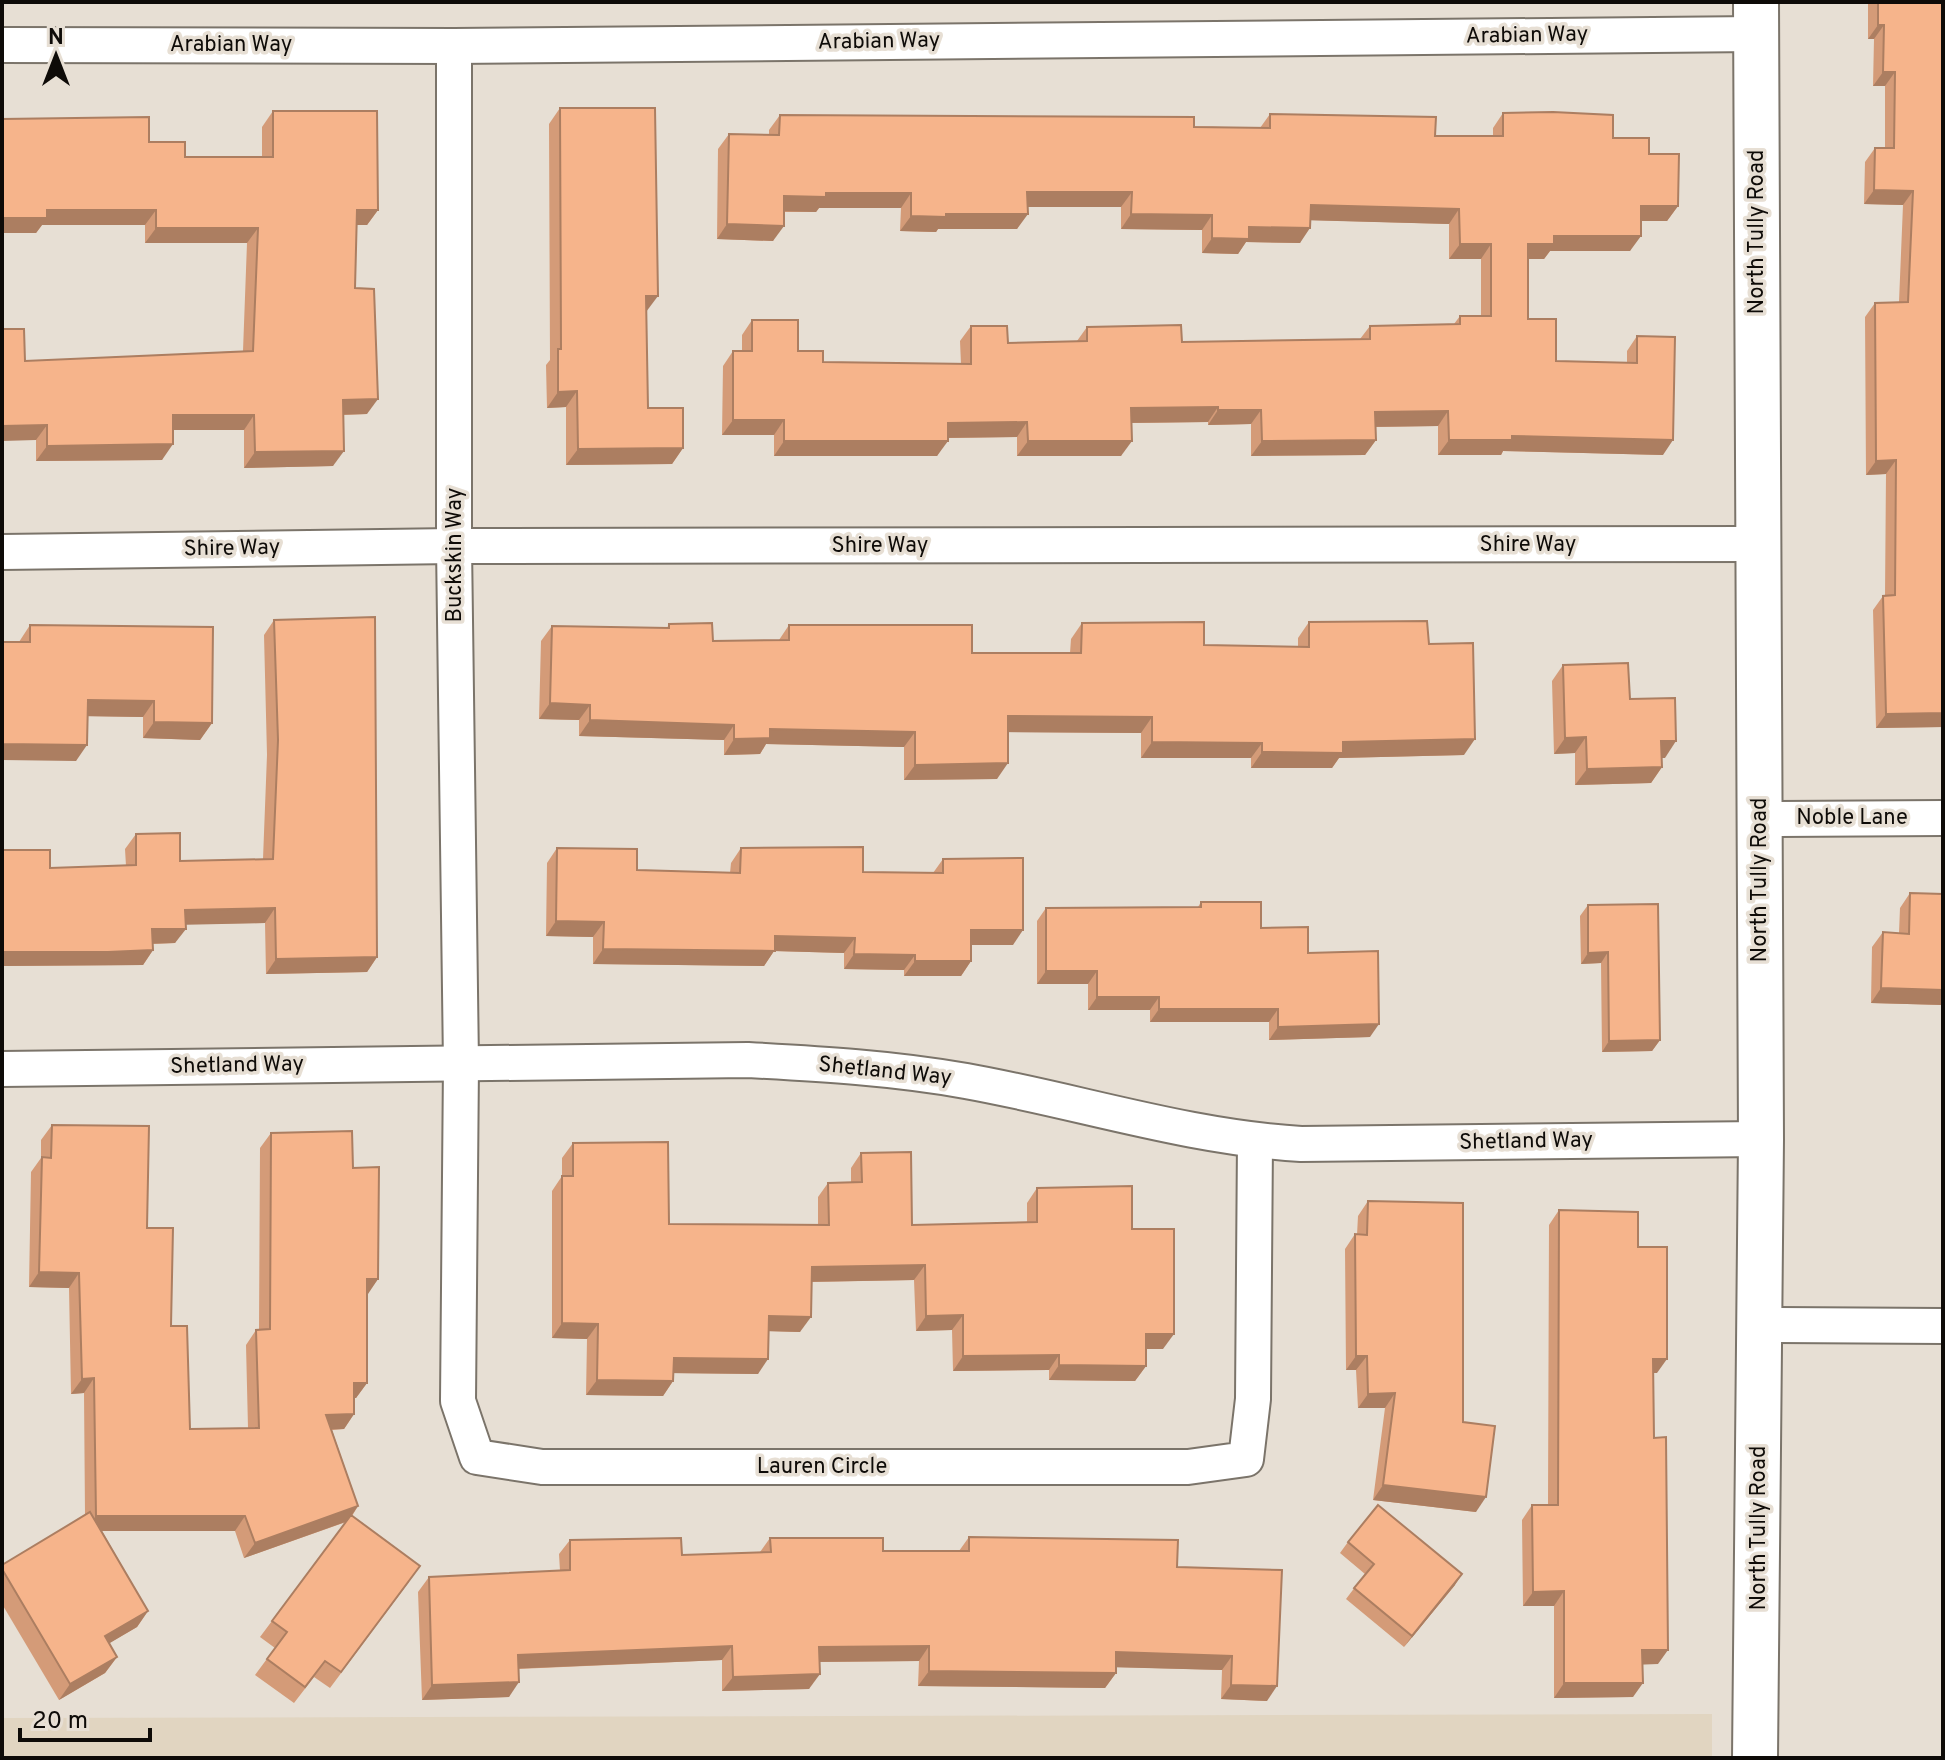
<svg xmlns="http://www.w3.org/2000/svg" width="1945" height="1760" viewBox="0 0 1945 1760" font-family="Overpass,sans-serif">
<style>
.commercial{fill:#e1d5c1}
.lines{fill:none;stroke-linecap:round;stroke-linejoin:round}
.street-casing{stroke:#7b746a;stroke-width:38}
.secondary-casing{stroke:#7b746a;stroke-width:48}
.street{stroke:#fff;stroke-width:34}
.secondary{stroke:#fff;stroke-width:44}
.wall{fill:#d49b78}
.shaded-wall{fill:#ac7e61}
.building{fill:#f6b48b;stroke:#ac7e61;stroke-width:2}
.labels{text-anchor:middle;dominant-baseline:central;stroke-width:7;stroke-linejoin:round;paint-order:stroke}
.street-label{font-size:22px;fill:#0e0b08;stroke:#e7dfd4}
</style>
<rect width="100%" height="100%" fill="#e7dfd4"/>
<path class="commercial" d="M 1712,1714 L 1712,1758 L 2,1758 L 2,1718 Z"/>
<g class="lines">
<g class="street-casing">
<g id="street">
<path d="M 2,45 L 454,46 L 1756,34"/>
<path d="M 454,46 L 454,546 L 461,1064 L 458,1401 L 477,1457 L 542,1467 L 1188,1467 L 1246,1459 L 1253,1399 L 1255,1141"/>
<path d="M 2,552 L 454,546 L 1759,544"/>
<path d="M 1760,819 L 1943,818"/>
<path d="M 2,1069 L 748,1060 C 821,1064 893,1068 966,1081 C 1078,1101 1186,1137 1301,1144 L 1761,1139"/>
<path d="M 1761,1325 L 1943,1326"/>
</g>
</g>
<g class="secondary-casing">
<path id="secondary" d="M 1755,1758 L 1761,1139 L 1756,2"/>
</g>
<use href="#street" class="street"/>
<use href="#secondary" class="secondary"/>
</g>
<g class="wall">
<path d="M 1868,2 L 1943,2 L 1943,727 L 1876,728 L 1873,610 L 1883,596 L 1885,595 L 1886,474 L 1866,475 L 1865,317 L 1875,303 L 1899,302 L 1903,205 L 1864,204 L 1865,162 L 1875,148 L 1885,148 L 1885,86 L 1873,86 L 1874,39 L 1868,39 Z"/>
<path d="M 560,108 L 646,312 L 648,408 L 683,448 L 672,464 L 566,465 L 566,407 L 547,408 L 546,365 L 550,360 L 549,124 Z"/>
<path d="M 273,111 L 378,210 L 367,225 L 356,225 L 355,288 L 367,414 L 343,415 L 333,466 L 244,468 L 244,430 L 173,430 L 162,460 L 36,461 L 36,440 L 25,361 L 243,351 L 247,243 L 145,243 L 145,225 L 42,225 L 36,233 L 2,233 L 2,119 L 149,142 L 185,157 L 262,157 L 262,127 Z"/>
<path d="M 1503,113 L 1613,138 L 1649,154 L 1678,206 L 1667,221 L 1641,221 L 1630,251 L 1550,251 L 1544,259 L 1528,259 L 1528,319 L 1556,361 L 1627,363 L 1627,351 L 1637,336 L 1663,455 L 1503,451 L 1501,455 L 1438,455 L 1438,426 L 1375,427 L 1376,440 L 1365,455 L 1251,456 L 1251,424 L 1208,425 L 1208,422 L 1132,423 L 1121,456 L 1017,456 L 1017,437 L 948,438 L 937,456 L 774,456 L 774,435 L 722,435 L 723,366 L 733,351 L 742,351 L 742,335 L 752,320 L 798,351 L 823,362 L 961,364 L 960,341 L 971,326 L 1008,343 L 1077,341 L 1087,327 L 1182,342 L 1360,339 L 1370,326 L 1454,324 L 1460,316 L 1481,316 L 1481,259 L 1449,259 L 1449,224 L 1310,220 L 1300,243 L 1246,242 L 1238,254 L 1202,253 L 1202,230 L 1121,229 L 1121,207 L 1028,207 L 1017,229 L 938,229 L 936,232 L 900,231 L 901,208 L 819,208 L 816,212 L 784,212 L 773,241 L 717,239 L 718,149 L 729,134 L 769,134 L 769,130 L 780,115 L 1260,128 L 1270,114 L 1435,136 L 1493,136 L 1493,128 Z"/>
<path d="M 274,620 L 377,957 L 367,972 L 266,974 L 265,923 L 185,924 L 175,943 L 153,944 L 153,950 L 143,965 L 2,966 L 50,868 L 126,866 L 125,849 L 136,834 L 180,861 L 263,859 L 267,755 L 264,635 Z"/>
<path d="M 1309,622 L 1429,644 L 1464,755 L 1339,758 L 1332,768 L 1251,768 L 1251,758 L 1141,758 L 1141,733 L 1008,732 L 997,779 L 904,780 L 904,747 L 766,744 L 760,754 L 724,755 L 724,740 L 579,736 L 579,720 L 539,719 L 541,641 L 552,626 L 667,628 L 669,624 L 713,641 L 779,640 L 789,625 L 972,653 L 1070,653 L 1071,639 L 1082,623 L 1204,645 L 1298,647 L 1298,638 Z"/>
<path d="M 30,625 L 212,723 L 200,740 L 143,738 L 143,717 L 87,716 L 76,761 L 19,642 Z"/>
<path d="M 1563,665 L 1630,699 L 1665,758 L 1662,758 L 1662,767 L 1651,783 L 1575,785 L 1575,753 L 1554,754 L 1552,681 Z"/>
<path d="M 557,848 L 637,870 L 730,873 L 731,863 L 741,848 L 863,872 L 933,873 L 943,859 L 1013,945 L 971,945 L 971,961 L 961,976 L 904,976 L 904,970 L 844,969 L 844,953 L 774,951 L 764,966 L 593,964 L 593,937 L 546,936 L 547,863 Z"/>
<path d="M 1910,893 L 1943,1005 L 1871,1003 L 1872,947 L 1883,932 L 1899,933 L 1900,908 Z"/>
<path d="M 1201,902 L 1261,928 L 1308,953 L 1370,1037 L 1269,1040 L 1269,1022 L 1150,1022 L 1150,1010 L 1088,1010 L 1088,984 L 1037,984 L 1037,921 L 1046,908 L 1198,907 Z"/>
<path d="M 1588,905 L 1660,1040 L 1652,1051 L 1602,1052 L 1601,963 L 1581,964 L 1580,916 Z"/>
<path d="M 52,1125 L 147,1228 L 171,1326 L 190,1429 L 248,1428 L 246,1345 L 256,1330 L 259,1330 L 260,1148 L 271,1133 L 353,1168 L 378,1279 L 367,1294 L 367,1383 L 356,1398 L 354,1398 L 354,1414 L 344,1429 L 332,1430 L 358,1506 L 352,1516 L 409,1582 L 330,1688 L 314,1677 L 294,1703 L 255,1675 L 275,1648 L 260,1637 L 346,1522 L 244,1558 L 235,1531 L 102,1531 L 148,1611 L 137,1627 L 109,1643 L 117,1657 L 105,1673 L 59,1700 L 2,1604 L 2,1565 L 85,1515 L 84,1393 L 71,1394 L 69,1288 L 29,1287 L 31,1172 L 41,1158 L 41,1140 Z"/>
<path d="M 573,1143 L 669,1224 L 818,1225 L 818,1197 L 828,1183 L 851,1182 L 851,1168 L 861,1153 L 912,1225 L 1027,1222 L 1027,1203 L 1037,1188 L 1132,1229 L 1163,1349 L 1146,1349 L 1146,1366 L 1135,1381 L 1049,1380 L 1049,1370 L 953,1371 L 952,1330 L 916,1331 L 914,1280 L 811,1282 L 800,1332 L 769,1331 L 758,1374 L 674,1373 L 673,1381 L 663,1396 L 586,1395 L 587,1339 L 552,1338 L 552,1191 L 562,1176 L 562,1158 Z"/>
<path d="M 1368,1201 L 1463,1422 L 1476,1512 L 1373,1500 L 1385,1408 L 1358,1408 L 1356,1370 L 1346,1370 L 1345,1249 L 1355,1234 L 1357,1235 L 1358,1216 Z"/>
<path d="M 1559,1210 L 1638,1247 L 1657,1373 L 1653,1373 L 1658,1664 L 1642,1664 L 1633,1697 L 1554,1698 L 1554,1606 L 1523,1606 L 1522,1520 L 1532,1505 L 1548,1505 L 1549,1225 Z"/>
<path d="M 969,1537 L 1177,1567 L 1267,1701 L 1221,1699 L 1222,1670 L 1116,1667 L 1116,1673 L 1105,1688 L 918,1686 L 919,1661 L 819,1662 L 809,1689 L 722,1691 L 722,1660 L 518,1669 L 509,1697 L 422,1700 L 418,1592 L 429,1577 L 560,1571 L 559,1554 L 570,1540 L 682,1555 L 760,1552 L 770,1538 L 883,1551 L 959,1551 Z"/>
<path d="M 1348,1542 L 1455,1585 L 1404,1647 L 1346,1599 L 1365,1574 L 1340,1553 Z"/>
</g>
<g class="shaded-wall">
<path d="M 1878,25 L 1884,25 L 1874,39 L 1868,39 Z"/>
<path d="M 1883,72 L 1895,72 L 1885,86 L 1873,86 Z"/>
<path d="M 1874,190 L 1913,191 L 1903,205 L 1864,204 Z"/>
<path d="M 1027,192 L 1132,192 L 1121,207 L 1017,207 Z"/>
<path d="M 826,193 L 911,193 L 901,208 L 819,208 L 816,212 L 774,211 L 784,196 Z"/>
<path d="M 1311,205 L 1459,209 L 1449,224 L 1300,220 Z"/>
<path d="M 1641,206 L 1678,206 L 1667,221 L 1631,221 Z"/>
<path d="M 47,210 L 156,210 L 145,225 L 42,225 L 36,233 L 2,233 L 2,218 Z"/>
<path d="M 357,210 L 378,210 L 367,225 L 346,225 Z"/>
<path d="M 946,214 L 1028,214 L 1017,229 L 938,229 L 936,232 L 900,231 L 911,216 Z"/>
<path d="M 1131,214 L 1212,215 L 1202,230 L 1121,229 Z"/>
<path d="M 727,224 L 784,226 L 773,241 L 717,239 Z"/>
<path d="M 1249,227 L 1310,228 L 1300,243 L 1246,242 L 1238,254 L 1202,253 L 1212,238 Z"/>
<path d="M 156,228 L 258,228 L 247,243 L 145,243 Z"/>
<path d="M 1554,236 L 1641,236 L 1630,251 L 1550,251 L 1544,259 L 1517,259 L 1528,244 Z"/>
<path d="M 1460,244 L 1491,244 L 1481,259 L 1449,259 Z"/>
<path d="M 646,296 L 658,296 L 646,312 Z"/>
<path d="M 577,391 L 566,407 L 547,408 L 558,392 Z"/>
<path d="M 378,399 L 367,414 L 332,415 L 343,400 Z"/>
<path d="M 1218,407 L 1208,422 L 1121,423 L 1131,408 Z"/>
<path d="M 1218,410 L 1261,410 L 1251,424 L 1208,425 Z"/>
<path d="M 1448,411 L 1438,426 L 1364,427 L 1375,412 Z"/>
<path d="M 173,415 L 254,415 L 244,430 L 162,430 Z"/>
<path d="M 733,420 L 784,420 L 774,435 L 722,435 Z"/>
<path d="M 1027,422 L 1017,437 L 938,438 L 948,423 Z"/>
<path d="M 47,425 L 36,440 L 2,441 L 2,426 Z"/>
<path d="M 1512,436 L 1673,440 L 1663,455 L 1503,451 L 1501,455 L 1438,455 L 1449,440 Z"/>
<path d="M 1376,440 L 1365,455 L 1251,456 L 1262,441 Z"/>
<path d="M 784,441 L 948,441 L 937,456 L 774,456 Z"/>
<path d="M 1028,441 L 1132,441 L 1121,456 L 1017,456 Z"/>
<path d="M 173,444 L 162,460 L 36,461 L 47,446 Z"/>
<path d="M 683,448 L 672,464 L 566,465 L 578,449 Z"/>
<path d="M 344,451 L 333,466 L 244,468 L 255,452 Z"/>
<path d="M 1896,460 L 1886,474 L 1866,475 L 1876,461 Z"/>
<path d="M 88,700 L 154,701 L 143,717 L 76,716 Z"/>
<path d="M 550,703 L 590,705 L 579,720 L 539,719 Z"/>
<path d="M 1943,713 L 1943,727 L 1876,728 L 1886,714 Z"/>
<path d="M 1008,716 L 1152,717 L 1141,733 L 997,732 Z"/>
<path d="M 590,720 L 734,725 L 724,740 L 579,736 Z"/>
<path d="M 154,722 L 212,723 L 200,740 L 143,738 Z"/>
<path d="M 770,729 L 915,732 L 904,747 L 766,744 L 760,754 L 724,755 L 734,739 Z"/>
<path d="M 1586,737 L 1575,753 L 1554,754 L 1565,738 Z"/>
<path d="M 1475,739 L 1464,755 L 1339,758 L 1332,768 L 1251,768 L 1262,752 L 1343,742 Z"/>
<path d="M 1661,741 L 1676,741 L 1665,758 L 1650,758 Z"/>
<path d="M 1152,742 L 1262,743 L 1251,758 L 1141,758 Z"/>
<path d="M 2,744 L 87,745 L 76,761 L 2,760 Z"/>
<path d="M 1008,763 L 997,779 L 904,780 L 915,765 Z"/>
<path d="M 1662,767 L 1651,783 L 1575,785 L 1587,769 Z"/>
<path d="M 275,908 L 265,923 L 175,925 L 185,910 Z"/>
<path d="M 556,921 L 604,922 L 593,937 L 546,936 Z"/>
<path d="M 152,929 L 186,929 L 175,943 L 142,944 Z"/>
<path d="M 971,930 L 1023,930 L 1013,945 L 961,945 Z"/>
<path d="M 775,936 L 855,938 L 844,953 L 774,951 L 764,966 L 593,964 L 603,949 Z"/>
<path d="M 153,950 L 143,965 L 2,966 L 2,952 Z"/>
<path d="M 1608,952 L 1601,963 L 1581,964 L 1588,953 Z"/>
<path d="M 854,954 L 915,955 L 904,970 L 844,969 Z"/>
<path d="M 377,957 L 367,972 L 266,974 L 276,959 Z"/>
<path d="M 915,961 L 971,961 L 961,976 L 904,976 Z"/>
<path d="M 1046,971 L 1097,971 L 1088,984 L 1037,984 Z"/>
<path d="M 1881,988 L 1943,990 L 1943,1005 L 1871,1003 Z"/>
<path d="M 1097,997 L 1159,997 L 1150,1010 L 1088,1010 Z"/>
<path d="M 1159,1009 L 1278,1009 L 1269,1022 L 1150,1022 Z"/>
<path d="M 1379,1024 L 1370,1037 L 1269,1040 L 1278,1027 Z"/>
<path d="M 1660,1040 L 1652,1051 L 1602,1052 L 1609,1041 Z"/>
<path d="M 925,1265 L 914,1280 L 801,1282 L 812,1267 Z"/>
<path d="M 39,1272 L 79,1273 L 69,1288 L 29,1287 Z"/>
<path d="M 367,1279 L 378,1279 L 368,1294 L 356,1294 Z"/>
<path d="M 963,1315 L 952,1330 L 916,1331 L 926,1316 Z"/>
<path d="M 769,1316 L 811,1317 L 800,1332 L 758,1331 Z"/>
<path d="M 562,1323 L 598,1324 L 587,1339 L 552,1338 Z"/>
<path d="M 1146,1334 L 1174,1334 L 1163,1349 L 1136,1349 Z"/>
<path d="M 1059,1355 L 1049,1370 L 953,1371 L 963,1356 Z"/>
<path d="M 1356,1356 L 1367,1356 L 1356,1370 L 1346,1370 Z"/>
<path d="M 674,1358 L 768,1359 L 758,1374 L 663,1373 Z"/>
<path d="M 1653,1359 L 1667,1359 L 1657,1373 L 1643,1373 Z"/>
<path d="M 1059,1365 L 1146,1366 L 1135,1381 L 1049,1380 Z"/>
<path d="M 94,1378 L 84,1393 L 71,1394 L 82,1379 Z"/>
<path d="M 597,1380 L 673,1381 L 663,1396 L 586,1395 Z"/>
<path d="M 354,1383 L 367,1383 L 356,1398 L 343,1398 Z"/>
<path d="M 1395,1393 L 1385,1408 L 1358,1408 L 1368,1394 Z"/>
<path d="M 354,1414 L 344,1429 L 316,1430 L 326,1415 Z"/>
<path d="M 1383,1485 L 1486,1497 L 1476,1512 L 1373,1500 Z"/>
<path d="M 358,1506 L 348,1521 L 244,1558 L 255,1543 Z"/>
<path d="M 96,1516 L 245,1516 L 235,1531 L 85,1531 Z"/>
<path d="M 1462,1574 L 1455,1585 L 1404,1647 L 1412,1636 Z"/>
<path d="M 1564,1591 L 1554,1606 L 1523,1606 L 1533,1592 Z"/>
<path d="M 148,1611 L 137,1627 L 93,1653 L 105,1636 Z"/>
<path d="M 732,1646 L 722,1660 L 508,1669 L 518,1655 Z"/>
<path d="M 929,1646 L 919,1661 L 809,1662 L 819,1647 Z"/>
<path d="M 1642,1650 L 1668,1650 L 1658,1664 L 1632,1665 Z"/>
<path d="M 1116,1652 L 1232,1656 L 1222,1670 L 1106,1667 Z"/>
<path d="M 117,1657 L 105,1673 L 59,1700 L 70,1684 Z"/>
<path d="M 929,1671 L 1116,1673 L 1105,1688 L 918,1686 Z"/>
<path d="M 820,1674 L 809,1689 L 722,1691 L 733,1677 Z"/>
<path d="M 519,1682 L 509,1697 L 422,1700 L 432,1685 Z"/>
<path d="M 1564,1683 L 1643,1683 L 1633,1697 L 1554,1698 Z"/>
<path d="M 1231,1685 L 1277,1686 L 1267,1701 L 1221,1699 Z"/>
</g>
<g class="building">
<path d="M 1878,2 L 1943,2 L 1943,713 L 1886,714 L 1883,596 L 1895,595 L 1896,460 L 1876,461 L 1875,303 L 1908,302 L 1913,191 L 1874,190 L 1875,148 L 1894,148 L 1895,72 L 1883,72 L 1884,25 L 1878,25 Z"/>
<path d="M 560,108 L 655,108 L 658,296 L 646,296 L 648,408 L 683,408 L 683,448 L 578,449 L 577,391 L 558,392 L 558,349 L 561,349 Z"/>
<path d="M 273,111 L 377,111 L 378,210 L 357,210 L 355,288 L 374,289 L 378,399 L 343,400 L 344,451 L 255,452 L 254,415 L 173,415 L 173,444 L 47,446 L 47,425 L 2,426 L 2,329 L 24,329 L 25,361 L 253,351 L 258,228 L 156,228 L 156,210 L 47,210 L 47,218 L 2,218 L 2,119 L 149,117 L 149,142 L 185,142 L 185,157 L 273,157 Z"/>
<path d="M 1553,112 L 1613,115 L 1613,138 L 1649,138 L 1649,154 L 1679,154 L 1678,206 L 1641,206 L 1641,236 L 1554,236 L 1554,244 L 1528,244 L 1528,319 L 1556,319 L 1556,361 L 1637,363 L 1637,336 L 1675,337 L 1673,440 L 1512,436 L 1512,440 L 1449,440 L 1448,411 L 1375,412 L 1376,440 L 1262,441 L 1261,410 L 1218,410 L 1218,407 L 1131,408 L 1132,441 L 1028,441 L 1027,422 L 948,423 L 948,441 L 784,441 L 784,420 L 733,420 L 733,351 L 752,351 L 752,320 L 798,320 L 798,351 L 823,351 L 823,362 L 971,364 L 971,326 L 1007,326 L 1008,343 L 1087,341 L 1087,327 L 1181,325 L 1182,342 L 1370,339 L 1370,326 L 1460,324 L 1460,316 L 1491,316 L 1491,244 L 1460,244 L 1459,209 L 1311,205 L 1310,228 L 1249,227 L 1249,239 L 1212,238 L 1212,215 L 1131,214 L 1132,192 L 1027,192 L 1028,214 L 946,214 L 946,217 L 911,216 L 911,193 L 826,193 L 826,197 L 784,196 L 784,226 L 727,224 L 729,134 L 779,135 L 780,115 L 1194,117 L 1194,127 L 1270,128 L 1270,114 L 1436,117 L 1435,136 L 1503,136 L 1503,113 Z"/>
<path d="M 375,617 L 377,957 L 276,959 L 275,908 L 185,910 L 186,929 L 152,929 L 153,950 L 108,952 L 2,952 L 2,850 L 50,850 L 50,868 L 136,865 L 136,834 L 180,833 L 180,861 L 273,859 L 278,740 L 274,620 Z"/>
<path d="M 1427,621 L 1429,644 L 1473,643 L 1475,739 L 1343,742 L 1343,753 L 1262,752 L 1262,743 L 1152,742 L 1152,717 L 1008,716 L 1008,763 L 915,765 L 915,732 L 770,729 L 770,738 L 734,739 L 734,725 L 590,720 L 590,705 L 550,703 L 552,626 L 669,628 L 669,624 L 712,623 L 713,641 L 789,640 L 789,625 L 972,625 L 972,653 L 1081,653 L 1082,623 L 1204,622 L 1204,645 L 1309,647 L 1309,622 Z"/>
<path d="M 30,625 L 213,627 L 212,723 L 154,722 L 154,701 L 88,700 L 87,745 L 2,744 L 2,642 L 30,642 Z"/>
<path d="M 1628,663 L 1630,699 L 1675,698 L 1676,741 L 1661,741 L 1662,767 L 1587,769 L 1586,737 L 1565,738 L 1563,665 Z"/>
<path d="M 863,847 L 863,872 L 943,873 L 943,859 L 1023,858 L 1023,930 L 971,930 L 971,961 L 915,961 L 915,955 L 854,954 L 855,938 L 775,936 L 775,951 L 603,949 L 604,922 L 556,921 L 557,848 L 637,849 L 637,870 L 740,873 L 741,848 Z"/>
<path d="M 1910,893 L 1943,894 L 1943,990 L 1881,988 L 1883,932 L 1909,934 Z"/>
<path d="M 1201,902 L 1261,902 L 1261,928 L 1308,927 L 1308,953 L 1378,951 L 1379,1024 L 1278,1027 L 1278,1009 L 1159,1009 L 1159,997 L 1097,997 L 1097,971 L 1046,971 L 1046,908 L 1201,907 Z"/>
<path d="M 1658,904 L 1660,1040 L 1609,1041 L 1608,952 L 1588,953 L 1588,905 Z"/>
<path d="M 52,1125 L 149,1126 L 147,1228 L 173,1228 L 171,1326 L 187,1326 L 190,1429 L 259,1428 L 256,1330 L 270,1329 L 271,1133 L 352,1131 L 353,1168 L 379,1167 L 378,1279 L 367,1279 L 367,1383 L 354,1383 L 354,1414 L 326,1415 L 358,1506 L 255,1543 L 245,1516 L 96,1516 L 94,1378 L 82,1379 L 79,1273 L 39,1272 L 42,1157 L 51,1158 Z"/>
<path d="M 668,1142 L 669,1224 L 829,1225 L 828,1183 L 862,1182 L 861,1153 L 911,1152 L 912,1225 L 1037,1222 L 1037,1188 L 1132,1186 L 1132,1229 L 1174,1229 L 1174,1334 L 1146,1334 L 1146,1366 L 1059,1365 L 1059,1355 L 963,1356 L 963,1315 L 926,1316 L 925,1265 L 812,1267 L 811,1317 L 769,1316 L 768,1359 L 674,1358 L 673,1381 L 597,1380 L 598,1324 L 562,1323 L 562,1176 L 573,1176 L 573,1143 Z"/>
<path d="M 1368,1201 L 1463,1203 L 1463,1422 L 1495,1426 L 1486,1497 L 1383,1485 L 1395,1393 L 1368,1394 L 1367,1356 L 1356,1356 L 1355,1234 L 1367,1235 Z"/>
<path d="M 1559,1210 L 1638,1212 L 1638,1247 L 1667,1247 L 1667,1359 L 1653,1359 L 1654,1438 L 1666,1437 L 1668,1650 L 1642,1650 L 1643,1683 L 1564,1683 L 1564,1591 L 1533,1592 L 1532,1505 L 1558,1505 Z"/>
<path d="M 1378,1505 L 1462,1574 L 1412,1636 L 1354,1588 L 1374,1564 L 1348,1542 Z"/>
<path d="M 90,1512 L 148,1611 L 105,1636 L 117,1657 L 70,1684 L 2,1569 L 2,1565 Z"/>
<path d="M 351,1515 L 420,1566 L 341,1672 L 325,1661 L 305,1687 L 267,1659 L 287,1632 L 272,1621 Z"/>
<path d="M 969,1537 L 1178,1540 L 1177,1567 L 1282,1570 L 1277,1686 L 1231,1685 L 1232,1656 L 1116,1652 L 1116,1673 L 929,1671 L 929,1646 L 819,1647 L 820,1674 L 733,1677 L 732,1646 L 518,1655 L 519,1682 L 432,1685 L 429,1577 L 570,1570 L 570,1540 L 681,1538 L 682,1555 L 771,1552 L 770,1538 L 883,1538 L 883,1551 L 969,1551 Z"/>
</g>
<g class="labels">
<g class="street-label">
<text transform="translate(1527 36) rotate(-1)">Arabian Way</text>
<text transform="translate(879 42) rotate(-1)">Arabian Way</text>
<text x="231" y="45">Arabian Way</text>
<text transform="translate(1757 232) rotate(-90)">North Tully Road</text>
<text x="1528" y="545">Shire Way</text>
<text x="880" y="546">Shire Way</text>
<text transform="translate(232 549) rotate(-1)">Shire Way</text>
<text transform="translate(455 555) rotate(-90)">Buckskin Way</text>
<text x="1852" y="818">Noble Lane</text>
<text transform="translate(1760 880) rotate(-90)">North Tully Road</text>
<text transform="translate(237 1066) rotate(-1)">Shetland Way</text>
<text transform="translate(885 1072) rotate(6)">Shetland Way</text>
<text transform="translate(1526 1142) rotate(-1)">Shetland Way</text>
<text x="822" y="1467">Lauren Circle</text>
<text transform="translate(1759 1528) rotate(-90)">North Tully Road</text>
</g>
</g>
<rect width="1945" height="1760" fill="none" stroke="#0e0b08" stroke-width="8"/>
<g transform="translate(56 56)" stroke="#e7dfd4" stroke-width="6" paint-order="stroke">
<path d="M0-6L14 30L0 20L-14 30Z" fill="#0e0b08"/>
<text y="-12" font-size="22" font-weight="bold" text-anchor="middle" fill="#0e0b08">N</text>
</g>
<path d="M20 1728v12h130v-12" fill="none" stroke="#0e0b08" stroke-width="4"/>
<text x="32" y="1728" font-size="24" fill="#0e0b08" stroke="#e7dfd4" stroke-width="6" paint-order="stroke">20 m</text>
</svg>
